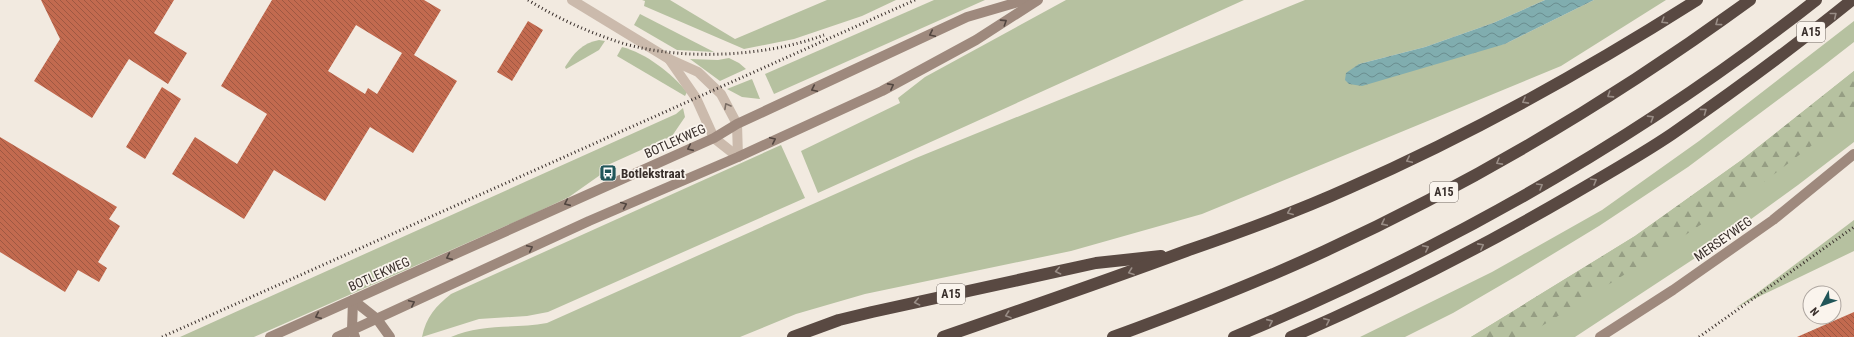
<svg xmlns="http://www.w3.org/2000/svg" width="1854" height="337" viewBox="0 0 1854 337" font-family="'Roboto Condensed',sans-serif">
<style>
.green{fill:#b6c1a0}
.forest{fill:url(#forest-firs)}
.water{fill:url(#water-waves)}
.building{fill:url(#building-back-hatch);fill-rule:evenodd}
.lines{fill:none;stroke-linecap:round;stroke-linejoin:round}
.street{stroke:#cbbaac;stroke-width:10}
.secondary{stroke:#9e897d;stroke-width:10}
.highway{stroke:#594942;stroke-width:12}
.rail{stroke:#392f2b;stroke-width:3;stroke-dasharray:1 3;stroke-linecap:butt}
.oneway{stroke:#998d86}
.oneway2{stroke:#524640}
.oneway3{stroke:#7b6e65}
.labels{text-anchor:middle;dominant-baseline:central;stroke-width:3.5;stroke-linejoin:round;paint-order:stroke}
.shield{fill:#faf4ed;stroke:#736a65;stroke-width:1}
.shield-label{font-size:12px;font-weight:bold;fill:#392f2b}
.street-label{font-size:13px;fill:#392f2b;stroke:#faf4ed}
.poi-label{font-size:13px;font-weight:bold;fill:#392f2b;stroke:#faf4ed;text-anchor:start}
</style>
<defs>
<pattern id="forest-firs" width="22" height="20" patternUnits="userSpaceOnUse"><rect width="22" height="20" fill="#b6c1a0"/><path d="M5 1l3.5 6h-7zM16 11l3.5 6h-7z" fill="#959d83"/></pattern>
<pattern id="water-waves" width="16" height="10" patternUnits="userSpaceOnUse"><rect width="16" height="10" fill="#80adaf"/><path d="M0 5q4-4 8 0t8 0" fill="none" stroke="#6a8d8f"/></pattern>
<pattern id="building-back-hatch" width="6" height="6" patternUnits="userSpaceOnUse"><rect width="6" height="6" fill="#c26a4f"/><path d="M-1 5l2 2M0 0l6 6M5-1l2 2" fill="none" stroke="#9f5842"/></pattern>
</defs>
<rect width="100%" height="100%" fill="#f2eae0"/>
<g class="green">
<path d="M 642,0 L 670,0 L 735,39 L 827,0 L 896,0 L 862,16 L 794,39 L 744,49 L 644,6 L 645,1 Z"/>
<path d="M 934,0 L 985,0 L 774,94 L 765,74 Z"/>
<path d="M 1066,0 L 1244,0 L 818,193 L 801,151 L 900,103 L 898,98 L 925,77 Z"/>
<path d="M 1305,0 L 1545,0 L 1493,23 L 1425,47 L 1359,64 L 1505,44 L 1594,0 L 1666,0 L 1561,66 L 1202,214 L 1071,251 L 865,294 L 796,314 L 740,337 L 451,337 C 481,323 515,329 547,323 L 916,158 Z"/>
<path d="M 640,14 L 714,52 L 677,50 L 634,25 Z"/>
<path d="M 1854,21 L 1854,42 L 1818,70 L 1688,167 L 1599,226 L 1520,274 L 1453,313 L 1405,337 L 1360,337 L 1492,272 L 1602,210 L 1699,141 Z"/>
<path d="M 599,40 L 605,41 L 599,50 L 566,69 L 565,67 C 574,53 582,43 599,40 Z"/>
<path d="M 622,47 C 646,53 671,73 687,92 L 685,96 L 617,56 Z"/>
<path d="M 729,58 L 739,63 L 746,69 L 720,81 L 690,59 L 718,60 Z"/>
<path d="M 1854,71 L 1854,142 L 1798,185 L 1721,241 L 1575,337 L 1471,337 L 1635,236 L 1743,159 Z"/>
<path d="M 752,79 L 760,99 L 742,97 L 727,89 Z"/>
<path d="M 683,108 L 685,117 L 672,136 L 601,168 L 603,173 L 569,197 L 535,213 L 254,337 L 180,337 L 676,114 Z"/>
<path d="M 781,145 L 805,198 L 548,312 L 527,316 L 479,319 L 422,337 C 426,317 436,306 451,294 Z"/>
<path d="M 1854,220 L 1854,251 L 1735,308 L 1752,297 Z"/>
</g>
<path class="forest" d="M 1854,71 L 1854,113 L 1760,185 L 1651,258 L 1550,321 L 1523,337 L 1471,337 L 1635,236 L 1743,159 Z"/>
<path class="water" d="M 1545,0 L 1594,0 L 1505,44 L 1362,86 L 1349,84 L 1345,80 L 1346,73 L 1359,64 L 1425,47 L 1493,23 Z"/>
<g class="building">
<path d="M 41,0 L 174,0 L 154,33 L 187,53 L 168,84 L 129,59 L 92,118 L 34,81 L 60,39 Z"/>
<path d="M 272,0 L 424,0 L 441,10 L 414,55 L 457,81 L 413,153 L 370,127 L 325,201 L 274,170 L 244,219 L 172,174 L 195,137 L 237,164 L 267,114 L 221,86 ZM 356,25 L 402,53 L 377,94 L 368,88 L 365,94 L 328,71 Z"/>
<path d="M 528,21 L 543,30 L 512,81 L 497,72 Z"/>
<path d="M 162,87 L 181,99 L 145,159 L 126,147 Z"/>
<path d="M 0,137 L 117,207 L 109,219 L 120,226 L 98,262 L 107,268 L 99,282 L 78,270 L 65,292 L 0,252 Z"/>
<path d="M 1854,312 L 1854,337 L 1797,337 Z"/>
</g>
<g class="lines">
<g class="street">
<path d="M 572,0 L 669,59 L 698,72 L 721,94 L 737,124 L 738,157"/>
<path d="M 669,59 L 696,98 L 714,138 L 738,157"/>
</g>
<g class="secondary">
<path d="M 353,300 L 377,319 L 390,337"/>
<path d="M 353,300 L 352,330 L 355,337"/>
<path d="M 270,337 L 714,138 L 737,124 L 967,17 L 1025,0"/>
<path d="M 337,337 L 589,221 L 738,157 L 882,91 L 976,40 L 1038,0"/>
<path d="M 1600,337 L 1673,290 L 1773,220 L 1854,154"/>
</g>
<g class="highway">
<path d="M 793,337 L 839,320 L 872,312 L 1096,263 L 1161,256"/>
<path d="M 943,337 C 1024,309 1105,281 1186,251 C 1241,232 1296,212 1349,188 C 1470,135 1585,71 1697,0"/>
<path d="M 1113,337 C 1184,311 1256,283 1325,251 C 1475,182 1617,97 1750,0"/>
<path d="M 1234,337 C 1441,251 1640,139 1816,0"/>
<path d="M 1291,337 C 1388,295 1482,247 1573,194 C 1607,174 1641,155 1672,134 C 1734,91 1794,47 1852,0"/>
</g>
<g class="rail">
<path d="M 528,0 C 554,16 581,29 610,39 C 672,62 763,58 824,35"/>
<path d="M 162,337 L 915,0"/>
<path d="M 1699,337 L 1854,227"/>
</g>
</g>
<defs><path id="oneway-chevron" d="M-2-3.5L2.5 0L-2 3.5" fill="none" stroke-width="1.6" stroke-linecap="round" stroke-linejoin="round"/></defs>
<g class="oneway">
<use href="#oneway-chevron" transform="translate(1834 15) rotate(-39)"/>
<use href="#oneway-chevron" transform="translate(1664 21) rotate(148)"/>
<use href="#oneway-chevron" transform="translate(1718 23) rotate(144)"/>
<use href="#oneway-chevron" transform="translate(1610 95) rotate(147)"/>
<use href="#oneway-chevron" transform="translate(1525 101) rotate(151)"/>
<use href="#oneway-chevron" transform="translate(1704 111) rotate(-36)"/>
<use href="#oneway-chevron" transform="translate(1651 118) rotate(-32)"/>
<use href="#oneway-chevron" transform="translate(1409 160) rotate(155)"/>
<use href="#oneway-chevron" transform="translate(1499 162) rotate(151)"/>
<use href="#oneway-chevron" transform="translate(1594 181) rotate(-30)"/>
<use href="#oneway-chevron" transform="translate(1540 186) rotate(-30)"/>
<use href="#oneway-chevron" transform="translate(1290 212) rotate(158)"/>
<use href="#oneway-chevron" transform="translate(1384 223) rotate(154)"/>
<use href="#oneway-chevron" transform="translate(1481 246) rotate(-28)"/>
<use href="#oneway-chevron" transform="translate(1426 248) rotate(-27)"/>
<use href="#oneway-chevron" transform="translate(1058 271) rotate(168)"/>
<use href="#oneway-chevron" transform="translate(1131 272) rotate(160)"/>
<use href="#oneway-chevron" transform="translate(917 302) rotate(168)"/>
<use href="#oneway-chevron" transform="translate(1008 315) rotate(161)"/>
<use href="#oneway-chevron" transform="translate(1327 321) rotate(-24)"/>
<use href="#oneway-chevron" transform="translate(1270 322) rotate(-24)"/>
</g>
<g class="oneway2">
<use href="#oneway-chevron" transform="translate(1004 22) rotate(-33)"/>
<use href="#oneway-chevron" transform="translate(932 34) rotate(155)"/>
<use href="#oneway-chevron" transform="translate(891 86) rotate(-28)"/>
<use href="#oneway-chevron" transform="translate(814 89) rotate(155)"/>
<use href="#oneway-chevron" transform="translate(773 140) rotate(-25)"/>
<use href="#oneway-chevron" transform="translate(690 148) rotate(156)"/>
<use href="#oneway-chevron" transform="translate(567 203) rotate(156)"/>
<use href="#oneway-chevron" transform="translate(624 205) rotate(-23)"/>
<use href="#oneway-chevron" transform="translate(530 248) rotate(-25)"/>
<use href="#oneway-chevron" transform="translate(449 257) rotate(156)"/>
<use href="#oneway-chevron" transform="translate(412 303) rotate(-25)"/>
<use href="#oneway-chevron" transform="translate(318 316) rotate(156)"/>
</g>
<use class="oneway3" href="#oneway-chevron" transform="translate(727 106) rotate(-119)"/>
<defs>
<g id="bus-square" transform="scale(0.9)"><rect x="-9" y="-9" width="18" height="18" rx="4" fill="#215659" stroke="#faf4ed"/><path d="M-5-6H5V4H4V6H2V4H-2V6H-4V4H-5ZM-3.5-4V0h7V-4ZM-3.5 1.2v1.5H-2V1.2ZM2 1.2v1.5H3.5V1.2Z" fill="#fff"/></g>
</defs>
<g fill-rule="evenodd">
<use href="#bus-square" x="608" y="173"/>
</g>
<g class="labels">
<g class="shield">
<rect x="1797" y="22" width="28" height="20" rx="3"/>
<rect x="1430" y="182" width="28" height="20" rx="3"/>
<rect x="937" y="284" width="28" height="20" rx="3"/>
</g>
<g class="shield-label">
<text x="1811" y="32">A15</text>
<text x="1444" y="192">A15</text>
<text x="951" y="294">A15</text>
</g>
<g class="street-label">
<text transform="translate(675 141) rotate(-24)">BOTLEKWEG</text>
<text transform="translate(1723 239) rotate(-35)">MERSEYWEG</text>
<text transform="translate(379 274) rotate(-24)">BOTLEKWEG</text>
</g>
<g class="poi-label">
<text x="621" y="173">Botlekstraat</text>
</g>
</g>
<g transform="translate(1822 305) rotate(229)"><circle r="19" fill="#faf4ed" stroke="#ada59f"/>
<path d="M0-3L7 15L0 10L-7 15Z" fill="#215659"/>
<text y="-6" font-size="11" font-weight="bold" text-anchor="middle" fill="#392f2b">N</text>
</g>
</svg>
